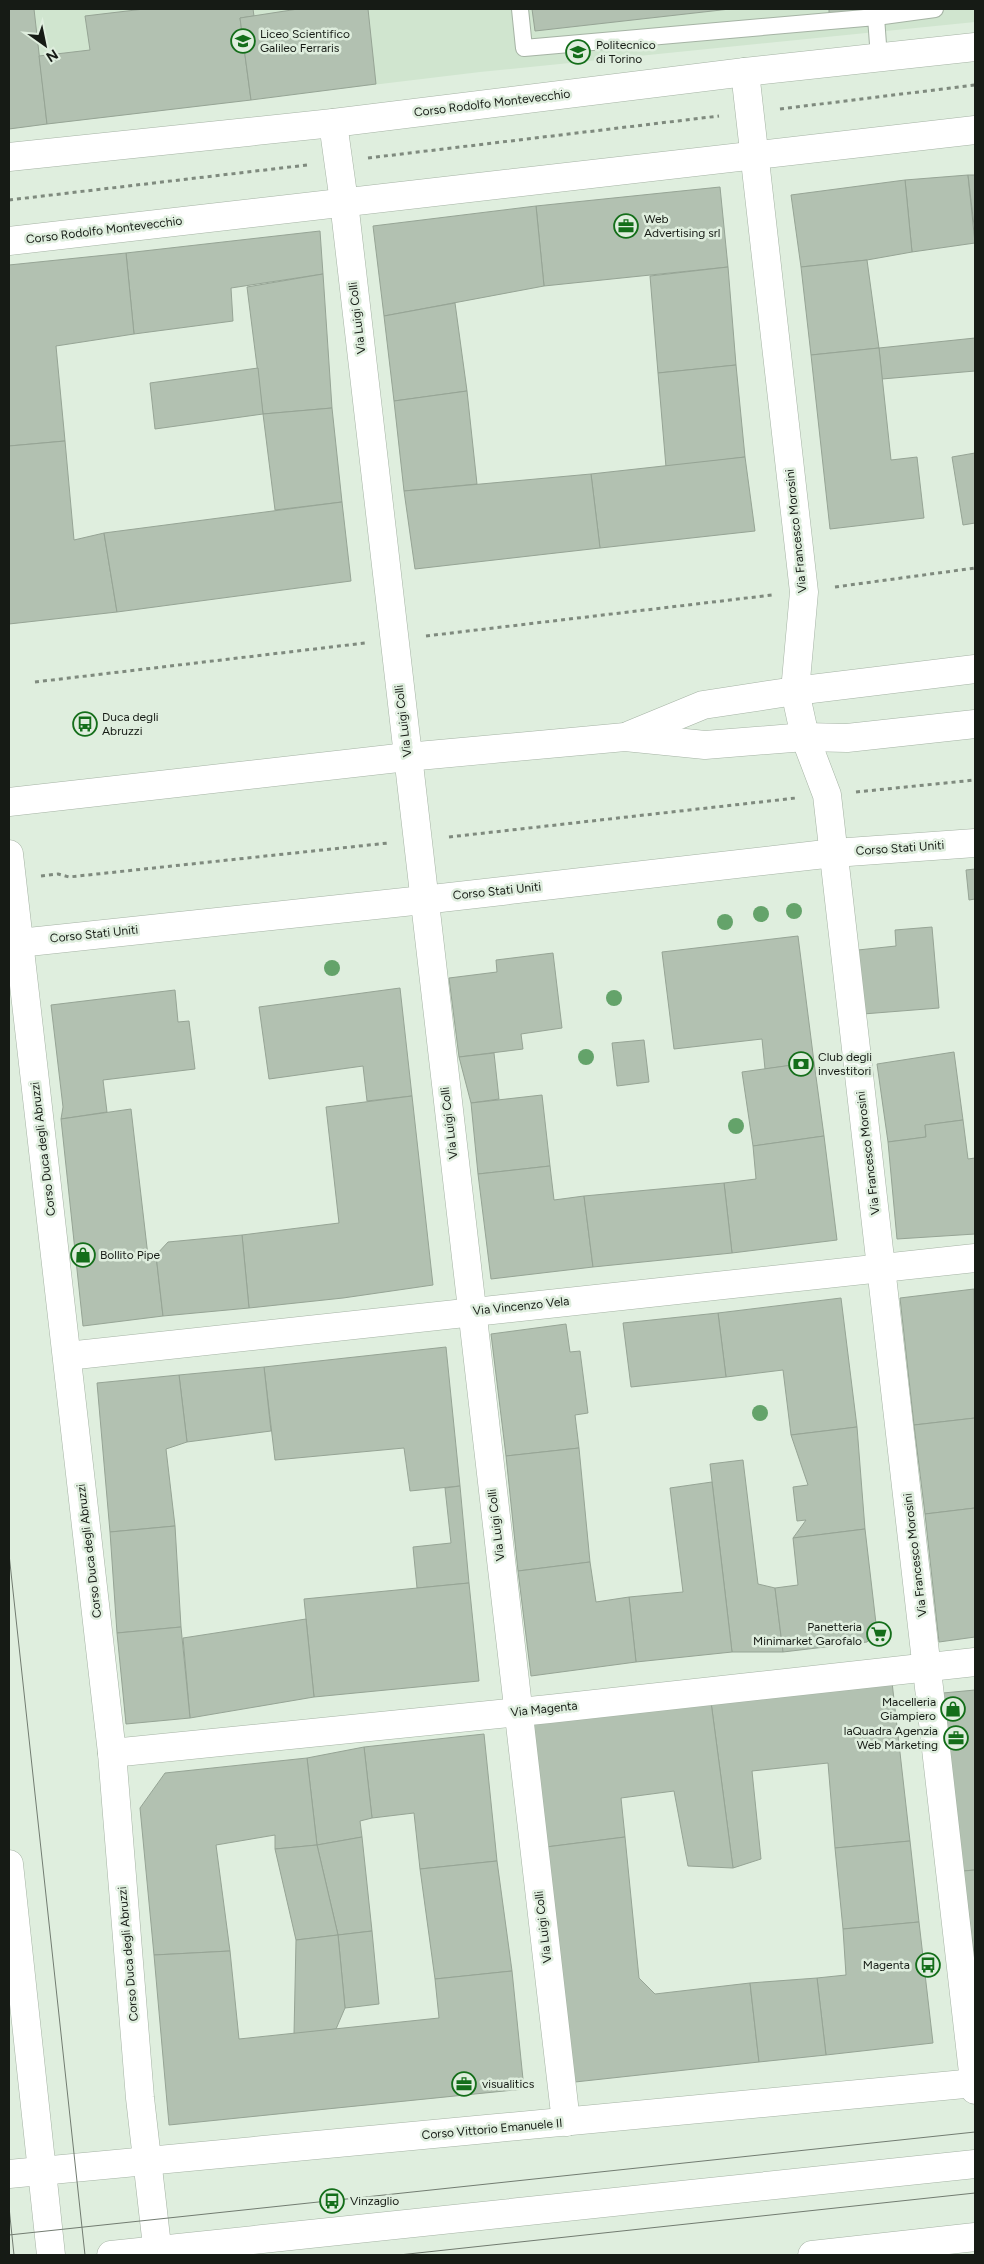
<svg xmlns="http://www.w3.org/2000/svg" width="984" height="2264" viewBox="0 0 984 2264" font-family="Figtree,sans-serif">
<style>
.built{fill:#d0e5cf}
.building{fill:#b2c1b1;stroke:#96a495}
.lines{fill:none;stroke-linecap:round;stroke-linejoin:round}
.service-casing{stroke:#a5b3a4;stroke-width:18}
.minor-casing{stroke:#a5b3a4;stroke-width:29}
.secondary-casing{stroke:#a5b3a4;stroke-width:29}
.primary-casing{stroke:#a5b3a4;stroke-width:29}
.path{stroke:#7f8a7e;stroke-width:3;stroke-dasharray:4 4;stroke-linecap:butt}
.service{stroke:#fff;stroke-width:16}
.minor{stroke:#fff;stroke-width:28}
.secondary{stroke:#fff;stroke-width:28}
.primary{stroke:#fff;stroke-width:28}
.tram{stroke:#727c71;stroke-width:1}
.tree{fill:#64a36a}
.labels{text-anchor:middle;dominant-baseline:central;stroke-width:5;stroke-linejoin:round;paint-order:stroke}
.poi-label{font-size:12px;fill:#161b15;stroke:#dfeede;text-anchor:start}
.street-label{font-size:12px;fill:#161b15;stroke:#dfeede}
</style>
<rect width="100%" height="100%" fill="#dfeede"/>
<path class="built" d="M 9,9 L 975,9 L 975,22 L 480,72 L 9,129 Z"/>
<g class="building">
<path d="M 9,9 L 34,9 L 47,124 L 9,129 Z"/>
<path d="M 144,9 L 253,9 L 254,16 L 240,18 L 251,100 L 47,124 L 39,56 L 90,50 L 85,16 Z"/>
<path d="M 368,9 L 376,84 L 251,100 L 240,18 L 298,9 Z"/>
<path d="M 532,9 L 730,9 L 535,31 Z"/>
<path d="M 829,9 L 886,9 L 829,15 Z"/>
<path d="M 968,175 L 975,243 L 912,252 L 905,180 Z"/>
<path d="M 968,175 L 975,175 L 975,234 Z"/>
<path d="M 905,180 L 912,252 L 867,260 L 801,267 L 791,195 Z"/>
<path d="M 720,187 L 728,267 L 544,286 L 536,206 Z"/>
<path d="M 536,206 L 544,286 L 384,316 L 373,226 Z"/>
<path d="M 320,231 L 323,274 L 231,288 L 233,321 L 134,334 L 126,253 Z"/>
<path d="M 126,253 L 134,334 L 56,346 L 65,441 L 9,446 L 9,265 Z"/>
<path d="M 867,260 L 879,348 L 811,355 L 801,267 Z"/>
<path d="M 728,267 L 736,365 L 658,373 L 650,276 Z"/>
<path d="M 323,274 L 332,408 L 263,414 L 247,287 Z"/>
<path d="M 455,303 L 467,391 L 394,401 L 384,316 Z"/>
<path d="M 975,338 L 975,371 L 882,379 L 879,348 Z"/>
<path d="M 879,348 L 891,460 L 917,457 L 924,518 L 830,529 L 811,355 Z"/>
<path d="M 736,365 L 745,457 L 666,467 L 658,373 Z"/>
<path d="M 258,368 L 263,414 L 155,429 L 150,383 Z"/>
<path d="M 467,391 L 477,484 L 404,491 L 394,401 Z"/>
<path d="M 332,408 L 342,502 L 275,510 L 263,414 Z"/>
<path d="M 65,441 L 74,540 L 104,533 L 117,612 L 9,624 L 9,446 Z"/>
<path d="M 975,453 L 975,523 L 963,525 L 952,457 Z"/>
<path d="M 745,457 L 755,531 L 600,548 L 591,474 Z"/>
<path d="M 591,474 L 600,548 L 415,569 L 404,491 Z"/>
<path d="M 342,502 L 351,581 L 117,612 L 104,533 Z"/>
<path d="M 975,869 L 975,899 L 969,900 L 966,870 Z"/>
<path d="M 932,927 L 939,1008 L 863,1014 L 858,950 L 896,946 L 895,930 Z"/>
<path d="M 798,936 L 814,1062 L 765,1069 L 762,1039 L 674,1049 L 662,952 Z"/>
<path d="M 553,953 L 562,1028 L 521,1034 L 523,1049 L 459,1057 L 449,978 L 497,972 L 496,960 Z"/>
<path d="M 400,988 L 412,1096 L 367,1101 L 363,1066 L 269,1079 L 259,1007 Z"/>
<path d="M 175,990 L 178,1022 L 189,1021 L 195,1069 L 103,1080 L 107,1112 L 61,1119 L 63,1107 L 51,1005 Z"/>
<path d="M 644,1040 L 649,1082 L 617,1086 L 612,1043 Z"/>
<path d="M 954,1052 L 963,1120 L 925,1125 L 926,1137 L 888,1142 L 877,1064 Z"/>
<path d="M 494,1053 L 499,1099 L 471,1103 L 459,1057 Z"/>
<path d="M 814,1062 L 824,1136 L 753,1146 L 742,1072 Z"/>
<path d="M 542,1095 L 550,1166 L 478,1174 L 471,1103 Z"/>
<path d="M 412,1096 L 433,1285 L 343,1298 L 249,1308 L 242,1235 L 339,1223 L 326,1107 Z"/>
<path d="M 131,1109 L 148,1256 L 156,1255 L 163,1316 L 83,1326 L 61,1119 Z"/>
<path d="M 963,1120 L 968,1159 L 975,1158 L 975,1234 L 897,1239 L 888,1142 L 926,1137 L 925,1125 Z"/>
<path d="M 824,1136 L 837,1240 L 732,1253 L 724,1183 L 756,1179 L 753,1146 Z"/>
<path d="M 550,1166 L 554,1200 L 584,1196 L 593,1267 L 491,1279 L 478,1174 Z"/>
<path d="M 724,1183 L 732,1253 L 593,1267 L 584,1196 Z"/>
<path d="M 242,1235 L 249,1308 L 163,1316 L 156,1255 L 168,1242 Z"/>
<path d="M 974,1289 L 975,1418 L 914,1425 L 900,1298 Z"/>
<path d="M 841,1298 L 857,1427 L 791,1435 L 783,1370 L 726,1377 L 718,1313 Z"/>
<path d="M 718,1313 L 726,1377 L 631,1387 L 623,1323 Z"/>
<path d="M 566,1324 L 570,1352 L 580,1351 L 588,1413 L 575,1415 L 579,1448 L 506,1456 L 491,1334 Z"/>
<path d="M 446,1347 L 460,1486 L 410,1491 L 404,1448 L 275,1460 L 264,1367 Z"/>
<path d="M 264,1367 L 271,1431 L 187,1442 L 179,1375 Z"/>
<path d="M 179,1375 L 187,1442 L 166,1449 L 175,1526 L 110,1532 L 97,1383 Z"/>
<path d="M 975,1418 L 975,1508 L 925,1514 L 914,1425 Z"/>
<path d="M 857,1427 L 865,1529 L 793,1538 L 806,1520 L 797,1521 L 793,1487 L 808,1485 L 791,1435 Z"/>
<path d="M 579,1448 L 590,1562 L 518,1571 L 506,1456 Z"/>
<path d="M 743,1460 L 758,1584 L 775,1588 L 783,1652 L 732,1652 L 710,1464 Z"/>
<path d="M 712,1482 L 732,1652 L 636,1662 L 629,1597 L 683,1592 L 670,1488 Z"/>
<path d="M 460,1486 L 469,1583 L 417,1588 L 413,1547 L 451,1543 L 445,1488 Z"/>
<path d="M 975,1508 L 975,1637 L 939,1642 L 925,1514 Z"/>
<path d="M 175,1526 L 181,1627 L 117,1633 L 110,1532 Z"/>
<path d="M 865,1529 L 877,1632 L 867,1642 L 783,1652 L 775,1588 L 798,1585 L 793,1538 Z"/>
<path d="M 590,1562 L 596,1602 L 629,1597 L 636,1662 L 531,1676 L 518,1571 Z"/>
<path d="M 469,1583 L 479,1681 L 314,1697 L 304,1599 Z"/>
<path d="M 306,1619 L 314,1697 L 190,1718 L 183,1638 Z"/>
<path d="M 181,1627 L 190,1718 L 126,1724 L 117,1633 Z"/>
<path d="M 892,1682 L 910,1841 L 835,1848 L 828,1763 L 752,1771 L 761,1859 L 733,1868 L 711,1702 Z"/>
<path d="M 975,1690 L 975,1870 L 963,1871 L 943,1693 Z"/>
<path d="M 711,1702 L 733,1868 L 688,1866 L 674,1791 L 621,1798 L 625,1837 L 546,1847 L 532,1721 Z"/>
<path d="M 484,1734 L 497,1861 L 420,1869 L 414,1813 L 372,1818 L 364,1747 Z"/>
<path d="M 364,1747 L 372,1818 L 360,1821 L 362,1837 L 317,1845 L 307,1758 Z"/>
<path d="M 307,1758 L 317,1845 L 275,1849 L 275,1835 L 216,1845 L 230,1951 L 154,1955 L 140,1808 L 165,1773 Z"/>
<path d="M 362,1837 L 372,1931 L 338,1935 L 317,1845 Z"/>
<path d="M 625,1837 L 639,1978 L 655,1994 L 750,1983 L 759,2062 L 575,2082 L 546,1847 Z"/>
<path d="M 910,1841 L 919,1922 L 843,1929 L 835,1848 Z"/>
<path d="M 317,1845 L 338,1935 L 296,1940 L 275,1849 Z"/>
<path d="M 497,1861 L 512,1971 L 435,1979 L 420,1869 Z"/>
<path d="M 975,1870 L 975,1962 L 963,1871 Z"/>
<path d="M 919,1922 L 933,2043 L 826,2055 L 817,1978 L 846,1975 L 843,1929 Z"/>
<path d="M 372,1931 L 379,2004 L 345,2008 L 338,1935 Z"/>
<path d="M 338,1935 L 345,2008 L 336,2029 L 294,2034 L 296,1940 Z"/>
<path d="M 230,1951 L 239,2039 L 439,2018 L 435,1979 L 512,1971 L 524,2089 L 169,2125 L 154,1955 Z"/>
<path d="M 817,1978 L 826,2055 L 759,2062 L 750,1983 Z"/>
</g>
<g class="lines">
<g class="service-casing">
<g id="service">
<path d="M 520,9 L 524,48 L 876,17 L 879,58"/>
<path d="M 876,17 L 935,9"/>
</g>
</g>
<g class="minor-casing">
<g id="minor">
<path d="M 745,72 L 804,592 L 795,691 L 805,737 L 827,795 L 975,2090"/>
<path d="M 333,123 L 344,202 L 566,2122"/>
<path d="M 9,157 L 333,123 L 745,72 L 975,47"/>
<path d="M 9,241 L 975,130"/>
<path d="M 9,854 L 112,1753 L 140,2098 L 158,2255"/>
<path d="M 19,943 L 423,900 L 834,853 L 975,843"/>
<path d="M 67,1356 L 975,1258"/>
<path d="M 112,1753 L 549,1709 L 975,1662"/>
<path d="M 9,2174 C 331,2142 653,2115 975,2083"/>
<path d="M 812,2255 L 975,2237"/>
</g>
</g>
<g class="secondary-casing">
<g id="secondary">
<path d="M 630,735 L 703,705 L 795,691 L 975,669"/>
<path d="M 9,802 L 407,757 L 625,737 L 705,745 L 805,737 L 847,738 L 975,724"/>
<path d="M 9,1864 L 51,2255"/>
</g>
</g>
<g class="primary-casing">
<path id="primary" d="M 111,2255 L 975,2164"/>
</g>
<g class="path">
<path d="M 780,109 L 975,85"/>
<path d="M 368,158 L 719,116"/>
<path d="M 9,200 L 307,165"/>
<path d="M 835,587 L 975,568"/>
<path d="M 426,636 L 772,595"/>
<path d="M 35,682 L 365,643"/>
<path d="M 856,792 L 975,780"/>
<path d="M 449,837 L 796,798"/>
<path d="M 41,876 L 58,874 L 69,877 L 388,843"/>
</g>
<use href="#service" class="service"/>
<use href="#minor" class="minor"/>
<use href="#secondary" class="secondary"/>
<use href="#primary" class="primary"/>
<g class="tram">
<path d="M 9,1554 L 85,2255"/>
<path d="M 9,2207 L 14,2255"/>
<path d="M 9,2235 L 975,2132"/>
<path d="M 399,2255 L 975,2193"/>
</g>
</g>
<g class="tree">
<circle cx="794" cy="911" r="8"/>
<circle cx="761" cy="914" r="8"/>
<circle cx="725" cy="922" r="8"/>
<circle cx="332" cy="968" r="8"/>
<circle cx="614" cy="998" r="8"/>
<circle cx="586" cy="1057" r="8"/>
<circle cx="736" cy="1126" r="8"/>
<circle cx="760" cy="1413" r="8"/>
</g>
<defs>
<g id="school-ring" transform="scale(1.25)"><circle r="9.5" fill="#dfeede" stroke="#146e1a" stroke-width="1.5"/><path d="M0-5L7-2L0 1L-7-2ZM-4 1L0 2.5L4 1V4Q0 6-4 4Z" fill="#146e1a"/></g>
<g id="university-ring" transform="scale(1.25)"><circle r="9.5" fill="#dfeede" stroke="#146e1a" stroke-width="1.5"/><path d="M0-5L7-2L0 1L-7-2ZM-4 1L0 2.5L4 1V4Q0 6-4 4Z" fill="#146e1a"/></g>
<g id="office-ring" transform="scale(1.25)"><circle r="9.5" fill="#dfeede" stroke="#146e1a" stroke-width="1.5"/><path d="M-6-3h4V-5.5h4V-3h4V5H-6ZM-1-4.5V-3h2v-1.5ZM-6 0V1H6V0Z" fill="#146e1a"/></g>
<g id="bus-ring" transform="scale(1.25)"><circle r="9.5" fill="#dfeede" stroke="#146e1a" stroke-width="1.5"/><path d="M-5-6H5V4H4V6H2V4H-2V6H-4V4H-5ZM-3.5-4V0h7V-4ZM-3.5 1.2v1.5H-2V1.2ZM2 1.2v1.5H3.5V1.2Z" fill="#146e1a"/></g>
<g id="bank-ring" transform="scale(1.25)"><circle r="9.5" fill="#dfeede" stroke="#146e1a" stroke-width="1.5"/><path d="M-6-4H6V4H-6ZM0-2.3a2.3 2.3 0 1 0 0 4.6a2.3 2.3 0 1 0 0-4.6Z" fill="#146e1a"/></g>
<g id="shop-ring" transform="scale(1.25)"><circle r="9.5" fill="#dfeede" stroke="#146e1a" stroke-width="1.5"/><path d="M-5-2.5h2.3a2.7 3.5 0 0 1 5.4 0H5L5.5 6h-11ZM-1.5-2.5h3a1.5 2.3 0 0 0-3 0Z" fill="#146e1a"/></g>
<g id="supermarket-ring" transform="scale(1.25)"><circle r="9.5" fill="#dfeede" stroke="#146e1a" stroke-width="1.5"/><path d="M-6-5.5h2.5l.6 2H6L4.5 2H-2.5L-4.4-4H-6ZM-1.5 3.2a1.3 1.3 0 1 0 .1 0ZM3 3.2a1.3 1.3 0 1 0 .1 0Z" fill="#146e1a"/></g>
</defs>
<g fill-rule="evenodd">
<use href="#school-ring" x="243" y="41"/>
<use href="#university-ring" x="578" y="52"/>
<use href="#office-ring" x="626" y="226"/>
<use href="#bus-ring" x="85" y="724"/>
<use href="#bank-ring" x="801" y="1064"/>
<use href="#shop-ring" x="83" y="1255"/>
<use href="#supermarket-ring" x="879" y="1634"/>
<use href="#shop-ring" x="953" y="1709"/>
<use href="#office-ring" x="956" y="1738"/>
<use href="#bus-ring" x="928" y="1965"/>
<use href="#office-ring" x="464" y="2084"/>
<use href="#bus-ring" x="332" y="2201"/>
</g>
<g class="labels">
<g class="poi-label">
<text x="260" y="34">Liceo Scientifico<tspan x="260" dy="14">Galileo Ferraris</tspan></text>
<text x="596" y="45">Politecnico<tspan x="596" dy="14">di Torino</tspan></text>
<text x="644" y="219">Web<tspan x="644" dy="14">Advertising srl</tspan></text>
<text x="102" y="717">Duca degli<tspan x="102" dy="14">Abruzzi</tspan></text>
<text x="818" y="1057">Club degli<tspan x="818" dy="14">investitori</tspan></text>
<text x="100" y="1255">Bollito Pipe</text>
<text x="862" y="1627" text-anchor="end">Panetteria<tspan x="862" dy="14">Minimarket Garofalo</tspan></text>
<text x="936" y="1702" text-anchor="end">Macelleria<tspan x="936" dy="14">Giampiero</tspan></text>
<text x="938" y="1731" text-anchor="end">laQuadra Agenzia<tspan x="938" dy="14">Web Marketing</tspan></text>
<text x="910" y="1965" text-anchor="end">Magenta</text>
<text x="482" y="2084">visualitics</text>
<text x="350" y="2201">Vinzaglio</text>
</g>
<g class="street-label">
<text transform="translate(492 103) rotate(-7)">Corso Rodolfo Montevecchio</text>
<text transform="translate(104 230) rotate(-7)">Corso Rodolfo Montevecchio</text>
<text transform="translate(357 318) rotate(-97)">Via Luigi Colli</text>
<text transform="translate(796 531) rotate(-96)">Via Francesco Morosini</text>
<text transform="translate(403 721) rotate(-97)">Via Luigi Colli</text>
<text transform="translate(900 848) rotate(-4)">Corso Stati Uniti</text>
<text transform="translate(497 891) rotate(-6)">Corso Stati Uniti</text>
<text transform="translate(94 934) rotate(-6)">Corso Stati Uniti</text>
<text transform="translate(449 1123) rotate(-97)">Via Luigi Colli</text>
<text transform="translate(43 1149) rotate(-97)">Corso Duca degli Abruzzi</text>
<text transform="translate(868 1153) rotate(-97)">Via Francesco Morosini</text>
<text transform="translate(521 1306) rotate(-6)">Via Vincenzo Vela</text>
<text transform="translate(496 1525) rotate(-97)">Via Luigi Colli</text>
<text transform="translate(89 1551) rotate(-97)">Corso Duca degli Abruzzi</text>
<text transform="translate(915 1555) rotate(-97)">Via Francesco Morosini</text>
<text transform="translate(544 1709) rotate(-6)">Via Magenta</text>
<text transform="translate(543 1927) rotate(-97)">Via Luigi Colli</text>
<text transform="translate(128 1954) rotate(-95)">Corso Duca degli Abruzzi</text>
<text transform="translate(492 2129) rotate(-5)">Corso Vittorio Emanuele II</text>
</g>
</g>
<rect width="984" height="2264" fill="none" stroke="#161b15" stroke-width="20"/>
<g transform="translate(45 45) rotate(147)" stroke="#dfeede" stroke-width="4" paint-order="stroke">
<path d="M0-4L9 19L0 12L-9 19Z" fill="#161b15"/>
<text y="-8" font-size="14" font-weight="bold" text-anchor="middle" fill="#161b15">N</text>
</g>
</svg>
